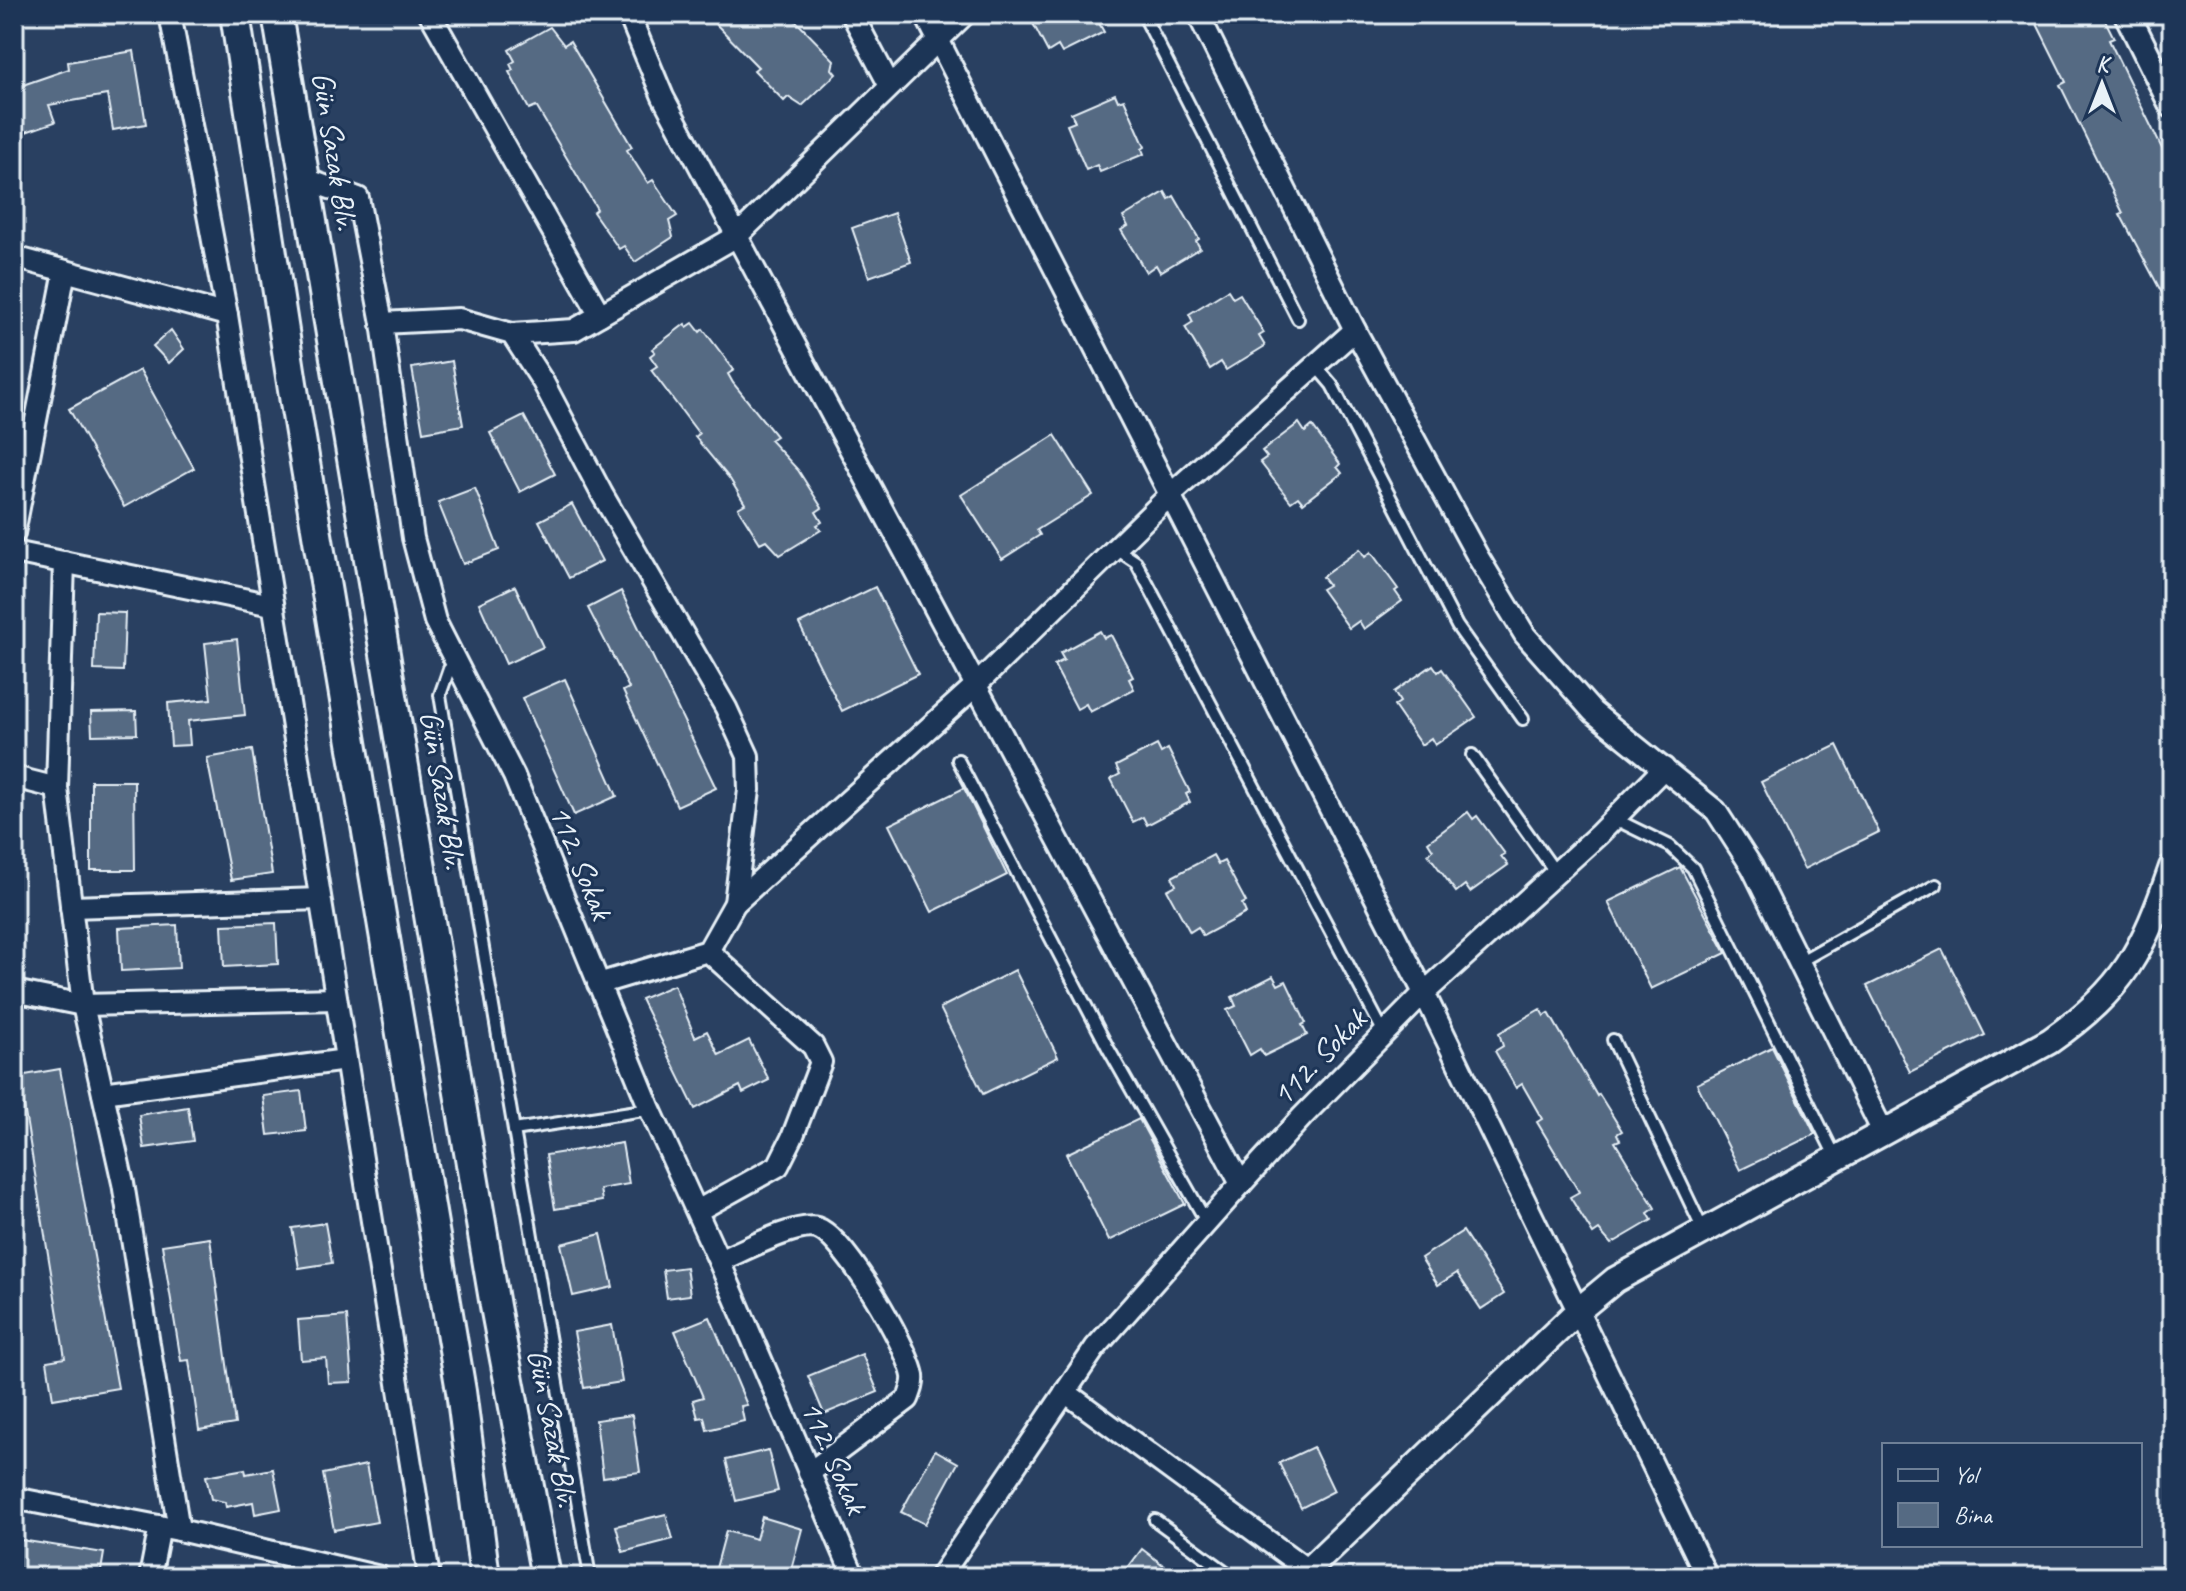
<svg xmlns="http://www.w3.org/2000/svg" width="2186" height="1591" viewBox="0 0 2186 1591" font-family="Caveat,sans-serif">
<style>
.building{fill:#556a83;stroke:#e8f1f8;stroke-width:2}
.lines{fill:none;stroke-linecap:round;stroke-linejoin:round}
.service-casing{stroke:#e8f1f8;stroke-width:16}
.minor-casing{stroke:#e8f1f8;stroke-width:26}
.tertiary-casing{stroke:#e8f1f8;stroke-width:30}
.secondary-casing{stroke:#e8f1f8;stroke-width:34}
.service{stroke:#1d3557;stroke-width:10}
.minor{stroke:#1d3557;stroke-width:20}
.tertiary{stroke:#1d3557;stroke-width:24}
.secondary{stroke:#1d3557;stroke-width:28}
.labels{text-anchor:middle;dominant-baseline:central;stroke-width:6;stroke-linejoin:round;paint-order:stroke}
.street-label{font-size:32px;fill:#e8f1f8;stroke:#1d3557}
</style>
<rect width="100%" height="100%" fill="#294061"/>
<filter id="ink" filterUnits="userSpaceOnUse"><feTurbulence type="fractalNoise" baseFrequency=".0125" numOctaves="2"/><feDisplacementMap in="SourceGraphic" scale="16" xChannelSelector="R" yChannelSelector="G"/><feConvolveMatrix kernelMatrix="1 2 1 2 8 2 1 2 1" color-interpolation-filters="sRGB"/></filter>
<g filter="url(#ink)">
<g class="building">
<path d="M 706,14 L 789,14 L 834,60 L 832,69 L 836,74 L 802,106 L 788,97 L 784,101 L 754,70 L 758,67 Z"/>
<path d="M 1028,14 L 1094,14 L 1104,32 L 1062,53 L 1058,46 L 1048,52 Z"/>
<path d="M 2032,14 L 2102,14 L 2114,38 L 2109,40 L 2172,169 L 2172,312 L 2120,214 L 2123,213 L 2060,85 L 2066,82 Z"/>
<path d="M 550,27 L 564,45 L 570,41 L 632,147 L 627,150 L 648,183 L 653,180 L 677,216 L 669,221 L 673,237 L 635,262 L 624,246 L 619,249 L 593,212 L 597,209 L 536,106 L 529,109 L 509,72 L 513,70 L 510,64 L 515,61 L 509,50 Z"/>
<path d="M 134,51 L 146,124 L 113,130 L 107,95 L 49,105 L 55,122 L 14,136 L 14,88 L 69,69 L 68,62 Z"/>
<path d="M 1115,94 L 1118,101 L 1124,99 L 1145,147 L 1142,149 L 1144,154 L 1100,172 L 1097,165 L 1086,170 L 1067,125 L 1075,122 L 1071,113 Z"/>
<path d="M 1165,192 L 1169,199 L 1174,196 L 1199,239 L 1196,241 L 1200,248 L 1160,272 L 1156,265 L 1146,272 L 1121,230 L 1128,226 L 1123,217 Z"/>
<path d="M 894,213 L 911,262 L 869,277 L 852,228 Z"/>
<path d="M 1228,290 L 1233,298 L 1240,294 L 1264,333 L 1259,336 L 1265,346 L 1226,370 L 1221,362 L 1210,369 L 1185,327 L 1193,322 L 1189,314 Z"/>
<path d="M 693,323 L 700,332 L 703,329 L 734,370 L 728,374 L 733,383 L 776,436 L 770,440 L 798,470 L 822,508 L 816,512 L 822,522 L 817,525 L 821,530 L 780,555 L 766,540 L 760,543 L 738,508 L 745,504 L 730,479 L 695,437 L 699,434 L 651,370 L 657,366 L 650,356 L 655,352 L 652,349 L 685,324 L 687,327 Z"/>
<path d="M 171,330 L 184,349 L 169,363 L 153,346 Z"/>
<path d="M 452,361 L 463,425 L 423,432 L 412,368 Z"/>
<path d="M 140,370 L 194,468 L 124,507 L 69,409 Z"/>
<path d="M 524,416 L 555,474 L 520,492 L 490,433 Z"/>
<path d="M 1299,423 L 1305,432 L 1312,426 L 1340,464 L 1337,467 L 1342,473 L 1303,503 L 1298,497 L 1291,502 L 1260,462 L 1267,457 L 1262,451 Z"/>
<path d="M 1055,435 L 1093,495 L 1037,530 L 1040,535 L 1002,559 L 961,495 Z"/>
<path d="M 475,488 L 499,550 L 463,564 L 438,502 Z"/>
<path d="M 572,504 L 602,561 L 569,578 L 539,521 Z"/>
<path d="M 1360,549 L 1365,557 L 1371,552 L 1398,589 L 1395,591 L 1402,601 L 1364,629 L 1359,621 L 1349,628 L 1321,589 L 1328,585 L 1322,577 Z"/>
<path d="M 515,586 L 543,647 L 506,664 L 479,603 Z"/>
<path d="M 875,587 L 918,674 L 842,711 L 799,624 Z"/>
<path d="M 621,591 L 716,788 L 677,806 L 623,691 L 629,688 L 588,608 Z"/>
<path d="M 96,612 L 125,613 L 123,671 L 94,670 Z"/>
<path d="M 1100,631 L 1104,638 L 1111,635 L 1133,677 L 1129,679 L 1134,689 L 1090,712 L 1086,704 L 1077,709 L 1054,665 L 1064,660 L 1060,653 Z"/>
<path d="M 237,639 L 245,715 L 188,721 L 190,745 L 171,746 L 168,703 L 211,699 L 205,643 Z"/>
<path d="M 1433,665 L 1438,672 L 1442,669 L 1476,717 L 1435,745 L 1431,738 L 1421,745 L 1394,706 L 1400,702 L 1394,692 Z"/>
<path d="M 565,679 L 617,796 L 574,815 L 522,698 Z"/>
<path d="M 136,711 L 137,734 L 92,735 L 91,712 Z"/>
<path d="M 1157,745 L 1161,753 L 1168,749 L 1190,792 L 1186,794 L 1190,802 L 1147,825 L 1143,817 L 1133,822 L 1111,779 L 1120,774 L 1116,766 Z"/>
<path d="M 1837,745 L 1879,832 L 1804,869 L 1761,782 Z"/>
<path d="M 252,750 L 272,874 L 231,880 L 207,758 Z"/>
<path d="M 91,781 L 134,781 L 135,870 L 91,870 Z"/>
<path d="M 964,788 L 1007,875 L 932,912 L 889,825 Z"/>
<path d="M 1468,812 L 1473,819 L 1477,816 L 1505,854 L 1501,856 L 1508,865 L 1470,892 L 1465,885 L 1456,892 L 1428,854 L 1433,850 L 1428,842 Z"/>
<path d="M 1213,855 L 1218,864 L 1224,861 L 1246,902 L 1242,904 L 1246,913 L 1203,936 L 1198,927 L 1190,932 L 1167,890 L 1176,885 L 1172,877 Z"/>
<path d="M 1680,867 L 1726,953 L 1651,989 L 1608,902 Z"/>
<path d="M 276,923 L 278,964 L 224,967 L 222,925 Z"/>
<path d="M 177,925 L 179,968 L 121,971 L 119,928 Z"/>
<path d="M 1942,949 L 1985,1035 L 1910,1072 L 1867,986 Z"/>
<path d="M 1015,970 L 1058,1057 L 983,1094 L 940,1008 Z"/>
<path d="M 1273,976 L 1278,985 L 1286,981 L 1306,1023 L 1302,1025 L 1307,1035 L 1264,1056 L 1260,1049 L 1250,1055 L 1227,1010 L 1236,1006 L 1232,997 Z"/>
<path d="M 674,985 L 695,1037 L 707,1031 L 719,1055 L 749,1040 L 769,1080 L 743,1093 L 740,1086 L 695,1109 L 641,999 Z"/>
<path d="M 1540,1009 L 1544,1016 L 1549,1013 L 1597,1096 L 1599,1094 L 1622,1131 L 1617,1134 L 1620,1140 L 1615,1142 L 1655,1208 L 1648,1213 L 1652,1220 L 1611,1244 L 1599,1230 L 1593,1234 L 1570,1197 L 1579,1192 L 1537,1122 L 1542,1119 L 1522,1084 L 1516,1088 L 1495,1051 L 1503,1046 L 1499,1033 Z"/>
<path d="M 1772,1047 L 1815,1134 L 1740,1170 L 1697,1084 Z"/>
<path d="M 60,1069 L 118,1388 L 53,1399 L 47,1361 L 65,1358 L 19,1076 Z"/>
<path d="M 301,1091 L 306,1131 L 268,1135 L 263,1096 Z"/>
<path d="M 188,1107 L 193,1141 L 144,1148 L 139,1115 Z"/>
<path d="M 1139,1119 L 1185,1204 L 1109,1241 L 1066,1154 Z"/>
<path d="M 622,1143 L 629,1184 L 600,1189 L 602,1201 L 555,1209 L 546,1155 Z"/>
<path d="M 325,1223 L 332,1263 L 299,1268 L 292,1228 Z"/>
<path d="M 1463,1231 L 1504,1294 L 1481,1309 L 1457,1273 L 1438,1285 L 1421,1258 Z"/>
<path d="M 601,1234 L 613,1287 L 573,1296 L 561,1244 Z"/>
<path d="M 210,1238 L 235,1424 L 199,1430 L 189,1360 L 181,1361 L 162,1245 Z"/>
<path d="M 686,1267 L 690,1295 L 667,1298 L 663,1270 Z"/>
<path d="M 347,1316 L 352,1382 L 328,1383 L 326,1358 L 301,1360 L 298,1320 Z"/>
<path d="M 710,1317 L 747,1405 L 741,1406 L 744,1421 L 707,1430 L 704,1417 L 698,1418 L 693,1400 L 703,1397 L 675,1331 Z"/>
<path d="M 612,1325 L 622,1382 L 584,1388 L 574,1332 Z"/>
<path d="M 862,1354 L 878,1392 L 824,1414 L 808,1376 Z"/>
<path d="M 632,1415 L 640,1472 L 603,1477 L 596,1420 Z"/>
<path d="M 1313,1447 L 1334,1491 L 1301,1508 L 1279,1463 Z"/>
<path d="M 768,1450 L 778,1491 L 736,1501 L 726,1460 Z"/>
<path d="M 935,1450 L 958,1463 L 925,1524 L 901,1512 Z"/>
<path d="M 366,1465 L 377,1522 L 334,1530 L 323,1474 Z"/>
<path d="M 245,1469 L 246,1474 L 273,1469 L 281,1509 L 255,1514 L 253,1502 L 226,1507 L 225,1502 L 211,1499 L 206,1476 Z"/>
<path d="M 666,1514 L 673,1539 L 623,1552 L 616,1526 Z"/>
<path d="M 762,1517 L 802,1529 L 789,1577 L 733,1577 L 715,1572 L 726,1531 L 756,1539 Z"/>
<path d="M 14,1539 L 104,1553 L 100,1577 L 14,1577 Z"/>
<path d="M 1142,1549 L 1179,1577 L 1121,1577 Z"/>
</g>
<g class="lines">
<g class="service-casing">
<g id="service">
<path d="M 1143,14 L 1298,319"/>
<path d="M 1315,365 L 1332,385 L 1457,626 L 1523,719"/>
<path d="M 1115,548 L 1136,562 L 1384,1033"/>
<path d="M 456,665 L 449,669 L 440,695 L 590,1577"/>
<path d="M 1472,755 L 1556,873"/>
<path d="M 958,760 L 1108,1048 L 1207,1223"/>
<path d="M 1615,819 L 1670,846 L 1693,868 L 1836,1158"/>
<path d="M 1799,962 L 1936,885"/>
<path d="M 1613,1040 L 1703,1230"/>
<path d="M 514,1130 L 650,1109"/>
<path d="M 1155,1520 L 1233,1577"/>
</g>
</g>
<g class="minor-casing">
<g id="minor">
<path d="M 170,14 L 227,315 L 429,1577"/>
<path d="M 430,14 L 600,315"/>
<path d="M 852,14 L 890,86"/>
<path d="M 925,14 L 1424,993 L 1707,1577"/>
<path d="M 1198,14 L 1355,330 L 1478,557 L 1525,635 L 1593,712 L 1716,811 L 1752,867 L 1883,1132"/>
<path d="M 629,15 L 663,97 L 1241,1184"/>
<path d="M 305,179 L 358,198 L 382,323 L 413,538 L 435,621 L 514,776 L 650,1109 L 719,1261 L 854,1577"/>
<path d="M 14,257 L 227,315"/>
<path d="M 382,323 L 459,319 L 512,334 L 543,382 L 602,494 L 726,708 L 748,756 L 749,790 L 735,903 L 708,951 L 598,984"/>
<path d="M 512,334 L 574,330 L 737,236 L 965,14"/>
<path d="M 14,533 L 65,271"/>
<path d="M 14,552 L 272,605"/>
<path d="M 64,562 L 57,788 L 83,1005 L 123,1183 L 179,1530"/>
<path d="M 14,777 L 57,788"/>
<path d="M 735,903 L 974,687 L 1171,494 L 1355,330"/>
<path d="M 71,907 L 320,899"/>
<path d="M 14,991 L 83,1005 L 336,999"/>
<path d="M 103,1093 L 346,1060"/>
<path d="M 697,1211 L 778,1166 L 792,1138 L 821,1062 L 813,1046 L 708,951"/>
<path d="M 719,1261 C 741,1252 796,1222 817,1228 C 844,1236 908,1347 913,1376 C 914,1384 911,1391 908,1399 L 809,1473"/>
<path d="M 1065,1392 L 1317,1577"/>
<path d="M 14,1498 L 179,1530 L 380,1577"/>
<path d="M 150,1577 L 160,1526"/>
<path d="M 940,1577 L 1095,1348 L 1241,1184 L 1302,1117 L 1424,993 L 1598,835 L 1664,768"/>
</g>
</g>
<g class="tertiary-casing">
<g id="tertiary">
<path d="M 2127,14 L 2172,105"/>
<path d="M 1308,1570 L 1580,1309 L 1615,1280 L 2050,1041 C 2124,989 2143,951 2172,867"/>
</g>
</g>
<g class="secondary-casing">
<g id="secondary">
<path d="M 235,14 L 296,409 L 461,1391 L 485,1577"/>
<path d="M 277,14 L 495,1306 L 546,1577"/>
</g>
</g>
<use href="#service" class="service"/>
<use href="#minor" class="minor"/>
<use href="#tertiary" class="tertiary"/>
<use href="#secondary" class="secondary"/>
</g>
</g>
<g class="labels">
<g class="street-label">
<text transform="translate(335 151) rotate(81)">Gün Sazak Blv.</text>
<text transform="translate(443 790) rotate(81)">Gün Sazak Blv.</text>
<text transform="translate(581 862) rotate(68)">112. Sokak</text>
<text transform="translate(1319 1057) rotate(-46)">112. Sokak</text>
<text transform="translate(553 1428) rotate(79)">Gün Sazak Blv.</text>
<text transform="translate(834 1457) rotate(66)">112. Sokak</text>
</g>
</g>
<rect width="2186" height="1591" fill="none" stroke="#1d3557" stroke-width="48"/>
<rect x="24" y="24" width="2138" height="1543" fill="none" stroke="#e8f1f8" stroke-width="3" filter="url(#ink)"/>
<rect x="1882" y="1443" width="260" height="104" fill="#1d3557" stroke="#6e8097" stroke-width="2"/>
<rect x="1898" y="1469" width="40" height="12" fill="#1d3557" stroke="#6e8097" stroke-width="2"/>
<text x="1954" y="1483" font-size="24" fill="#e8f1f8">Yol</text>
<rect x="1898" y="1503" width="40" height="24" fill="#556a83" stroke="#6e8097" stroke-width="2"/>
<text x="1954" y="1523" font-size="24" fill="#e8f1f8">Bina</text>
<g transform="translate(2102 84)" stroke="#1d3557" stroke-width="6" paint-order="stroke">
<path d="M0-6L14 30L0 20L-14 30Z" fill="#e8f1f8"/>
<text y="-12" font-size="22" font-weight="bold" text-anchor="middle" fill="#e8f1f8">K</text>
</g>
</svg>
